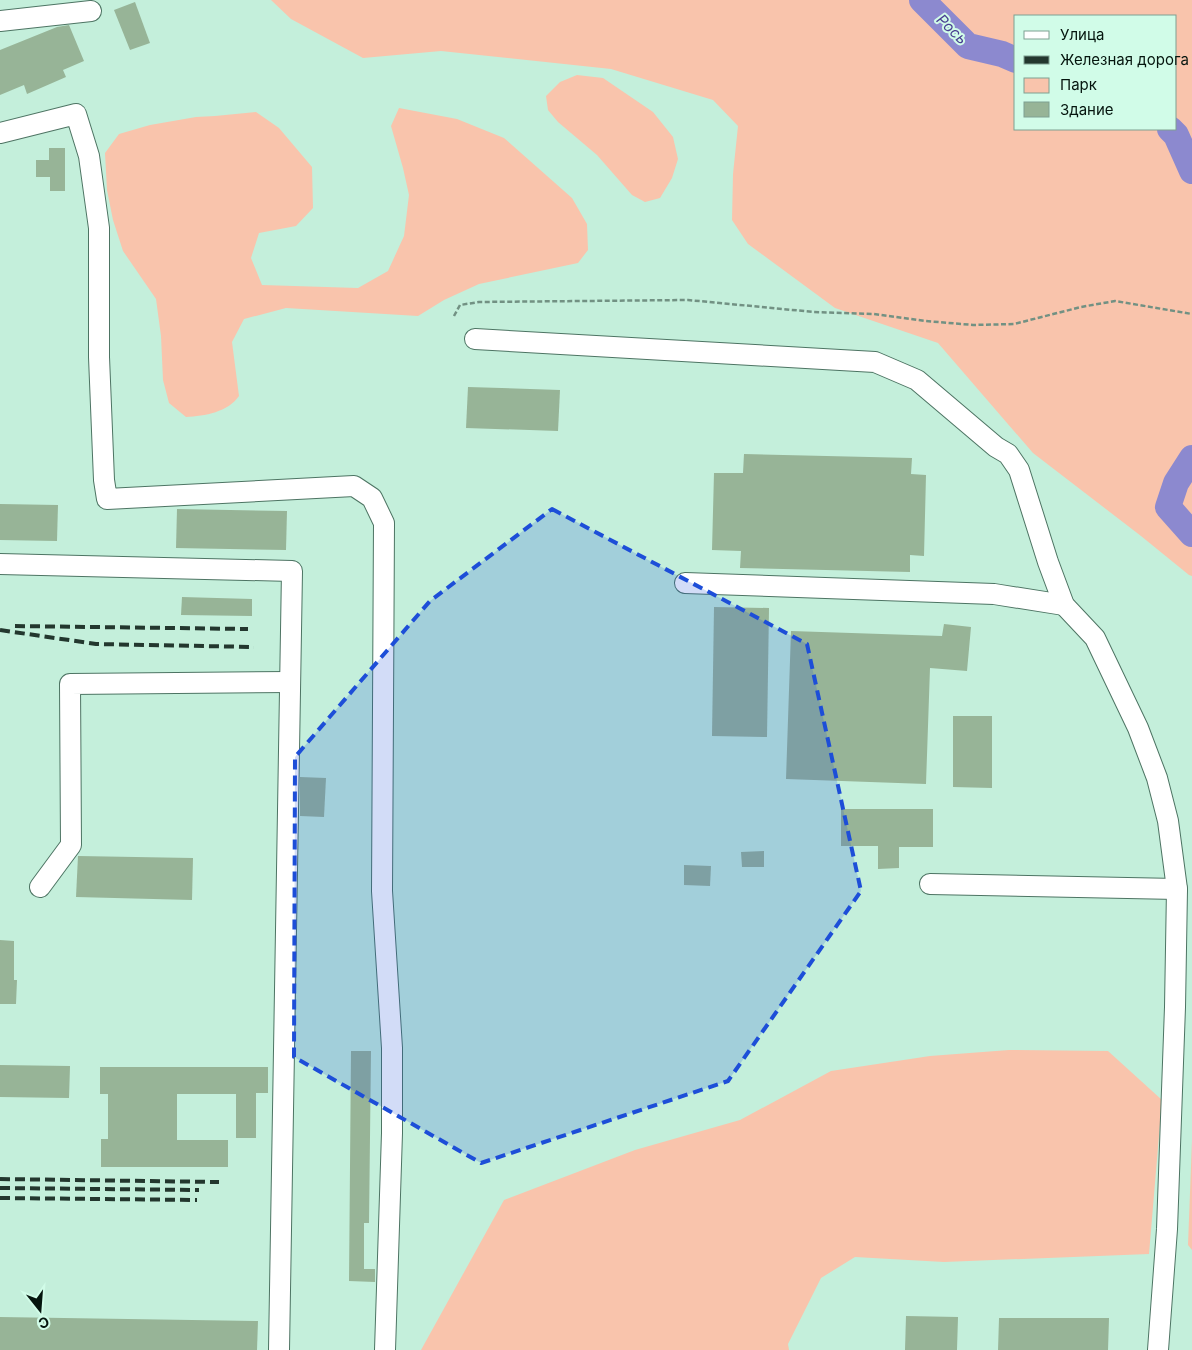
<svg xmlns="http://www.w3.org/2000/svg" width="1192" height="1350" viewBox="0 0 1192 1350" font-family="Inter,sans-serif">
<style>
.green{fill:#f9c4ac;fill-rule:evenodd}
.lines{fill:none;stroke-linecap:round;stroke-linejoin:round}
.river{stroke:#8c89cf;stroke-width:26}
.building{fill:#97b497}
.minor-casing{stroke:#4d7463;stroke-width:22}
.path{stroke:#729183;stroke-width:2.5;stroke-dasharray:5 2.5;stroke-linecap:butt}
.minor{stroke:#fff;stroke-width:20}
.rail{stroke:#23372e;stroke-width:4;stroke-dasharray:10 5;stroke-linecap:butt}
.marked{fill:#1d4ed8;fill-opacity:0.2;stroke:#1d4ed8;stroke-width:4;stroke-dasharray:10 6;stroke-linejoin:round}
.labels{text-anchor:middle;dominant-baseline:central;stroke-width:4;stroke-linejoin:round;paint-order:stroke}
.water-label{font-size:15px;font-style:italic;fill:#493e91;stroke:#d1fce8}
</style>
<rect width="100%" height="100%" fill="#c4efdb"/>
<g class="green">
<path d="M 271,0 L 1192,0 L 1192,576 L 1189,575 L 1141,536 L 1033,453 L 938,343 L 835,308 L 748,244 L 732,220 L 733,174 L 738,126 L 713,100 L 611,69 L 441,51 L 363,58 L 291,19 ZM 1016,16 L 1176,16 L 1176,129 L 1016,129 Z"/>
<path d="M 577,75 L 603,78 L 653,112 L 673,137 L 678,159 L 672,178 L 660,198 L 645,202 L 632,195 L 597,155 L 558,122 L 548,110 L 546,96 L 560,82 Z"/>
<path d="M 399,108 L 457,119 L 504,138 L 572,198 L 587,224 L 588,250 L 578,263 L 479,284 L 444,300 L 418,316 L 286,308 L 244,319 L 232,342 L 239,396 C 228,412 205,416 186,417 L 169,403 L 163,380 L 161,336 L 156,299 L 123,251 L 113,220 L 107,190 L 105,153 L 119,134 L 150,125 L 196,117 L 215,116 L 256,112 L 279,128 L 312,167 L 313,208 L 296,226 L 259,233 L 251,258 L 262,285 L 358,288 L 388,271 L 404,236 L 409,195 L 403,168 L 391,126 Z"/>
<path d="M 1009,1050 L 1108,1051 L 1162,1100 L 1149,1254 L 944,1262 L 855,1257 L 821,1278 L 788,1344 L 789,1350 L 421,1350 L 504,1200 L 635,1150 L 740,1120 L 831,1071 L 930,1056 Z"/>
<path d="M 1192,1140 L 1192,1250 L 1188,1245 Z"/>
</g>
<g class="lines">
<g class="river">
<path d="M 922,0 L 968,46 L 1002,54 L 1016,60"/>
<path d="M 1170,129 L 1176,135 L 1192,171"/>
<path d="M 1192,458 L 1176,483 L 1168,507 L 1192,534"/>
</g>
</g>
<g class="building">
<path d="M 135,2 L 150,43 L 130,50 L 114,10 Z"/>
<path d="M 69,25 L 84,61 L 63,70 L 66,77 L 27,94 L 24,85 L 0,95 L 0,50 L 57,27 Z"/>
<path d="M 49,148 L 65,148 L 65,191 L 50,191 L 50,177 L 36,177 L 36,160 L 49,160 Z"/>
<path d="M 468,387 L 560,390 L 558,431 L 466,428 Z"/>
<path d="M 744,454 L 912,458 L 911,474 L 926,475 L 924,556 L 910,555 L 910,572 L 740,568 L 741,551 L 712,550 L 714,473 L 743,473 Z"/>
<path d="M 0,504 L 58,505 L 57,541 L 0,540 Z"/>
<path d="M 177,509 L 287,511 L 286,550 L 176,548 Z"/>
<path d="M 182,597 L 252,599 L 252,616 L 181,615 Z"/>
<path d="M 714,607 L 769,608 L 767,737 L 712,736 Z"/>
<path d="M 944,624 L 971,627 L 967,671 L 930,668 L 926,784 L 786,779 L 791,631 L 942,636 Z"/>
<path d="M 953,716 L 992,716 L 992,788 L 953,787 Z"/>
<path d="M 300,777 L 326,778 L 324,817 L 300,816 Z"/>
<path d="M 841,809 L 933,809 L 933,847 L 899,847 L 899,868 L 878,869 L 878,846 L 841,846 Z"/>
<path d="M 764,851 L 764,867 L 742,867 L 741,852 Z"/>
<path d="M 78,856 L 193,858 L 192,900 L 76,897 Z"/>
<path d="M 684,865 L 711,866 L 710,886 L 684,885 Z"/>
<path d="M 0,940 L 14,941 L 14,980 L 17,980 L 16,1004 L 0,1004 Z"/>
<path d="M 351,1051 L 371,1051 L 369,1223 L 364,1223 L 364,1269 L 375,1269 L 375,1282 L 349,1281 Z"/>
<path d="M 0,1065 L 70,1066 L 69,1098 L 0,1097 Z"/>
<path d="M 100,1067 L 268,1067 L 268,1093 L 256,1093 L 256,1138 L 236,1138 L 236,1094 L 177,1094 L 177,1140 L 228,1140 L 228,1167 L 101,1167 L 101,1139 L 108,1139 L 108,1094 L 100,1094 Z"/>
<path d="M 906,1316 L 958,1317 L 957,1350 L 905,1350 Z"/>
<path d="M 0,1317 L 258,1321 L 257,1350 L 0,1350 Z"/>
<path d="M 999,1318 L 1109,1318 L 1108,1350 L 998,1350 Z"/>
</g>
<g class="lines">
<g class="minor-casing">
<g id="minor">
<path d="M 0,21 L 91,11"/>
<path d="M 0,133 L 76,114 L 89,156 L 99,228 L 99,357 L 104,480 L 107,499 L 354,486 L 372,498 L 384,523 L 382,891 L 392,1048 L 392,1133 L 385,1350"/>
<path d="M 475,339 L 875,362 L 917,380 L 996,447 L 1008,454 L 1019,470 L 1048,562 L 1064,605 L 1095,638 L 1138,728 L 1157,778 L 1168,821 L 1177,889 L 1175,1007 L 1167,1229 L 1158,1350"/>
<path d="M 0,564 L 292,571 L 279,1350"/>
<path d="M 685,583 L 994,594 L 1064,605"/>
<path d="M 930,884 L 1177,889"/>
<path d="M 40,887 L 71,845 L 70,684 L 290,682"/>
</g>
</g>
<path class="path" d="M 454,316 L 460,305 L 479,302 L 688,300 L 814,312 L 874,314 L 926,321 L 973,325 L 1014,324 L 1081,307 L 1115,301 L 1192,314"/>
<use href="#minor" class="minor"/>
<g class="rail">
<path d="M 15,626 L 248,629"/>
<path d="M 0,630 L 96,644 L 254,647"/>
<path d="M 0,1179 L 219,1182"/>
<path d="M 0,1188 L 199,1190"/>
<path d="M 0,1198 L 197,1200"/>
</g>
</g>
<path class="marked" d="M 552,509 L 807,644 L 861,891 L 728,1081 L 481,1163 L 294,1057 L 295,757 L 430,601 Z"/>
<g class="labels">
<g class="water-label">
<text transform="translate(952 29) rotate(44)">Рось</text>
</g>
</g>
<rect x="1014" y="15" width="162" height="115" fill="#d1fce8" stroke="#7fa091"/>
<rect x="1024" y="31" width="25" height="8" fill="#ffffff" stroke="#7fa091"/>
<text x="1060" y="40" font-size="15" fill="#05150e">Улица</text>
<rect x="1024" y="56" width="25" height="8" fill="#23372e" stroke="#7fa091"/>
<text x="1060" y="65" font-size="15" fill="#05150e">Железная дорога</text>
<rect x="1024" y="78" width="25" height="15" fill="#f9c4ac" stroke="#7fa091"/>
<text x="1060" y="90" font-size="15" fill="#05150e">Парк</text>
<rect x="1024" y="102" width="25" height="15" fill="#97b497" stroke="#7fa091"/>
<text x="1060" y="115" font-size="15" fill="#05150e">Здание</text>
<g transform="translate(40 1310) rotate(163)" stroke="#d1fce8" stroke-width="4" paint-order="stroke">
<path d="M0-4L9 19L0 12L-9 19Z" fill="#05150e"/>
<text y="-8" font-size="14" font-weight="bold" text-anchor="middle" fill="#05150e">С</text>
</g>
</svg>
